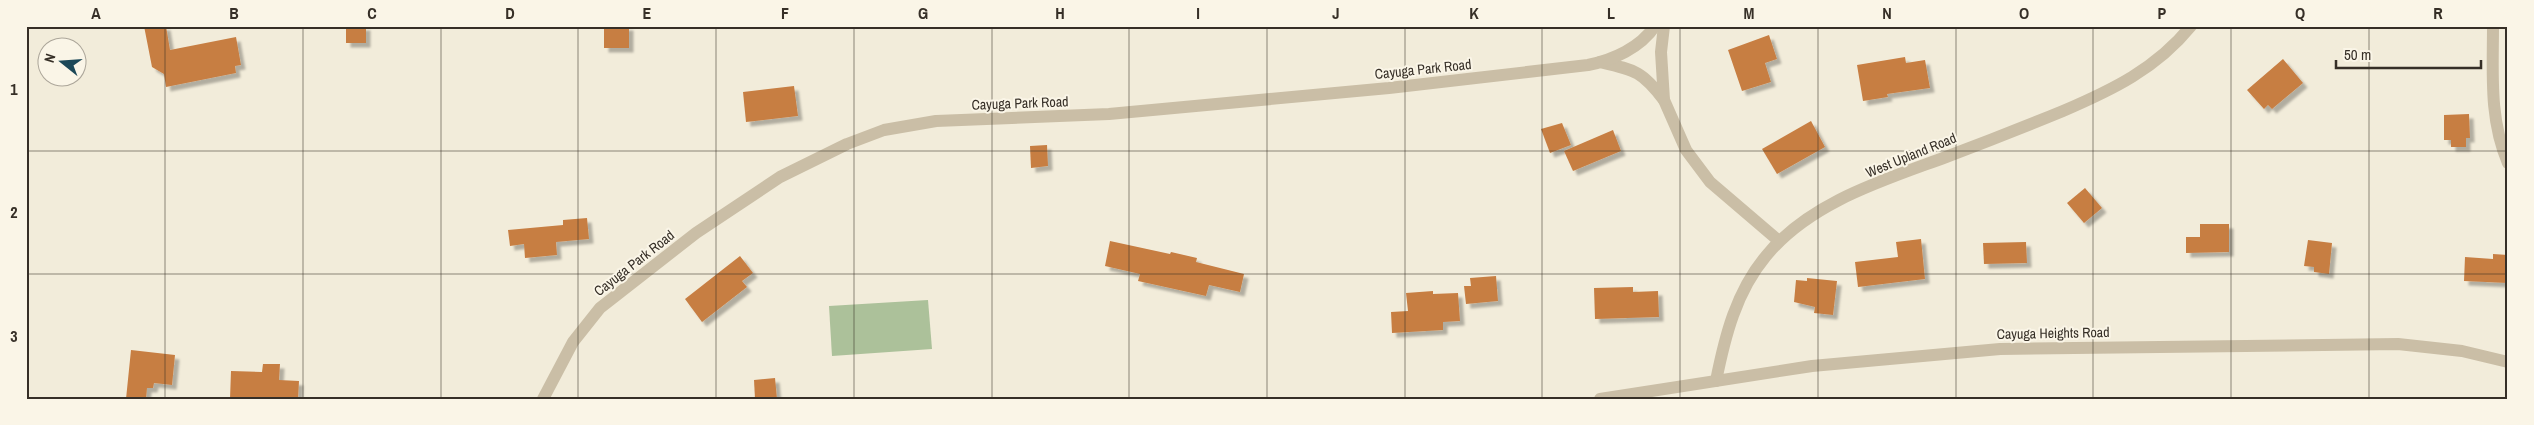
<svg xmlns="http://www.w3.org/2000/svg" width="2534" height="425" viewBox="0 0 2534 425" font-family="'Archivo Narrow',sans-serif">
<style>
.green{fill:#acc19a}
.building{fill:#c77e43;filter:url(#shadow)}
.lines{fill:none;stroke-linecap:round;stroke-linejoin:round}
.minor{stroke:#cabea6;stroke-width:12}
.grid{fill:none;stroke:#362f27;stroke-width:1;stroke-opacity:0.55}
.labels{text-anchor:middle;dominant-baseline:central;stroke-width:4;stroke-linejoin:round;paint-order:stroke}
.street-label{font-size:14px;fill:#362f27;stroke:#faf5e7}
.neatline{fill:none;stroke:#362f27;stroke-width:2}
.grid-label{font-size:16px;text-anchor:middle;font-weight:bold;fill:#362f27}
</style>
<defs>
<filter id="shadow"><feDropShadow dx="4.5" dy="4.5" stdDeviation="1" flood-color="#0004"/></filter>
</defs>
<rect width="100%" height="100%" fill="#f2ecda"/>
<path class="green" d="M 928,300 L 932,349 L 832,356 L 829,306 Z"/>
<g class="building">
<path d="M 144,26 L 166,26 L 170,50 L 236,37 L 241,65 L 235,66 L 236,73 L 166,87 L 164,74 L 152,67 Z"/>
<rect x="346" y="26" width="20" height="17"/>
<rect x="604" y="26" width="25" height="22"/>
<path d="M 1769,35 L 1777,59 L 1765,63 L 1771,82 L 1742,91 L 1728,50 Z"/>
<path d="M 1905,57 L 1906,63 L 1925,60 L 1930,88 L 1887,94 L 1888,97 L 1863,101 L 1857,65 Z"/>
<path d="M 2283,59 L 2303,83 L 2272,109 L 2268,105 L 2264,109 L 2247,90 Z"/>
<path d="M 794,86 L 798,116 L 746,122 L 743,92 Z"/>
<path d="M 2469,114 L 2470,138 L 2466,138 L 2466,147 L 2451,147 L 2451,140 L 2444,140 L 2444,115 Z"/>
<path d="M 1811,121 L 1825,147 L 1777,174 L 1762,149 Z"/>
<path d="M 1562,123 L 1571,145 L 1550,153 L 1541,129 Z"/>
<path d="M 1613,130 L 1621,151 L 1573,171 L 1564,151 Z"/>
<path d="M 1047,145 L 1048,166 L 1031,168 L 1030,146 Z"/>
<path d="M 2085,188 L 2102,208 L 2084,223 L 2067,203 Z"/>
<path d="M 587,218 L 589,239 L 556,242 L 557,255 L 525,258 L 524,244 L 510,246 L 508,230 L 563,225 L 563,220 Z"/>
<path d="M 2200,224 L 2229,224 L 2229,252 L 2186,253 L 2186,237 L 2200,237 Z"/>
<path d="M 1921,239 L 1925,279 L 1858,287 L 1855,262 L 1898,257 L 1896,242 Z"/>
<path d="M 2308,240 L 2332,243 L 2329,274 L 2314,272 L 2314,267 L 2304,266 Z"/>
<path d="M 1110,241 L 1170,254 L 1171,252 L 1197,258 L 1196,262 L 1244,274 L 1240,292 L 1209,285 L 1206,296 L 1138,281 L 1140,274 L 1105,266 Z"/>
<path d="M 2026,242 L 2027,263 L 1984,264 L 1983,243 Z"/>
<path d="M 2493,254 L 2508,255 L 2508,283 L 2464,281 L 2465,257 L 2493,259 Z"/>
<path d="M 740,256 L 753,273 L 742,281 L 747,287 L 702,322 L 685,299 Z"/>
<path d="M 1496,276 L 1498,301 L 1466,304 L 1464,286 L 1471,286 L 1470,278 Z"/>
<path d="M 1807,278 L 1837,281 L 1833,315 L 1814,313 L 1815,307 L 1794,302 L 1796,280 L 1807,281 Z"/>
<path d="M 1633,287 L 1633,292 L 1658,291 L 1659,317 L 1595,319 L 1594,288 Z"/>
<path d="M 1433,291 L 1433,294 L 1458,293 L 1460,321 L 1443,322 L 1443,330 L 1392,333 L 1391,312 L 1408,311 L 1406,293 Z"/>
<path d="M 131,350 L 175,355 L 172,385 L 154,383 L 153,388 L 147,388 L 146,399 L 126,399 Z"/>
<path d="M 263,364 L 280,364 L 279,380 L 299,381 L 298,399 L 230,399 L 231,371 L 262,372 Z"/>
<path d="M 775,378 L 777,399 L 755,399 L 754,380 Z"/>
</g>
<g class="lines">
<g class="minor">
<path d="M 1664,26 L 1661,52 L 1664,100 L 1686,150 L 1710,182 L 1779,241"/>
<path d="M 2493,26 C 2493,73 2489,119 2508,163"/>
<path d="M 1600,62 C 1635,70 1642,71 1664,100"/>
<path d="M 1716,381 C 1725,336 1736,292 1766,256 C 1810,202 1884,180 1946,157 C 1986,142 2024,127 2063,111 C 2112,90 2156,69 2191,26"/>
<path d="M 543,399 L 573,342 L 600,308 L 696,233 L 780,177 L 847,144 L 884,130 L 936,121 L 1109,114 L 1389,88 L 1588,65 C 1613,60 1640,48 1655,26"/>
<path d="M 1600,399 L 1812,366 L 2000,349 L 2398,344 L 2462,351 L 2508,362"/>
</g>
</g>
<path class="grid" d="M 165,26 L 165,399M 303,26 L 303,399M 441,26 L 441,399M 578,26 L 578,399M 716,26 L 716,399M 854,26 L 854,399M 992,26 L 992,399M 1129,26 L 1129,399M 1267,26 L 1267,399M 1405,26 L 1405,399M 1542,26 L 1542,399M 1680,26 L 1680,399M 1818,26 L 1818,399M 1956,26 L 1956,399M 2093,26 L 2093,399M 2231,26 L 2231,399M 2369,26 L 2369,399M 26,151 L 2508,151M 26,274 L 2508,274"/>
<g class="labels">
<g class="street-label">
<text transform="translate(1423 69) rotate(-6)">Cayuga Park Road</text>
<text transform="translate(1020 103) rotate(-2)">Cayuga Park Road</text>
<text transform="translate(1911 155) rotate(-22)">West Upland Road</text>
<text transform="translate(634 263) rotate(-38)">Cayuga Park Road</text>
<text transform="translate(2053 333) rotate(-1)">Cayuga Heights Road</text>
</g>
</g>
<rect width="2534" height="425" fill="none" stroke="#faf5e7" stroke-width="55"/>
<g transform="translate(62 62) rotate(287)"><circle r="24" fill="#faf5e7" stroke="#aca69a"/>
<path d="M0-4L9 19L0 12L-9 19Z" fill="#1c4858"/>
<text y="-8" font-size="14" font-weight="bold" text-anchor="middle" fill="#362f27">N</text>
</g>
<path d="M2336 60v8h145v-8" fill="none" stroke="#362f27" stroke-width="2.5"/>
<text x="2344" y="60" font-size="15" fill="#362f27" stroke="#faf5e7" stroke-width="4" paint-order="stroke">50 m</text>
<rect x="28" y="28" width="2478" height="370" class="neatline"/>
<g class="grid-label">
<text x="96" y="19">A</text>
<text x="234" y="19">B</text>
<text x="372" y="19">C</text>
<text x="510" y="19">D</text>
<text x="647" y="19">E</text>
<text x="785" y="19">F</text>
<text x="923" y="19">G</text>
<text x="1060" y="19">H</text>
<text x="1198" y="19">I</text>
<text x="1336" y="19">J</text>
<text x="1474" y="19">K</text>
<text x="1611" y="19">L</text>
<text x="1749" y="19">M</text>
<text x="1887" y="19">N</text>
<text x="2024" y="19">O</text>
<text x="2162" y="19">P</text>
<text x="2300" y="19">Q</text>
<text x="2438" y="19">R</text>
<text x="14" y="95">1</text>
<text x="14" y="218">2</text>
<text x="14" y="342">3</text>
</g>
</svg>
